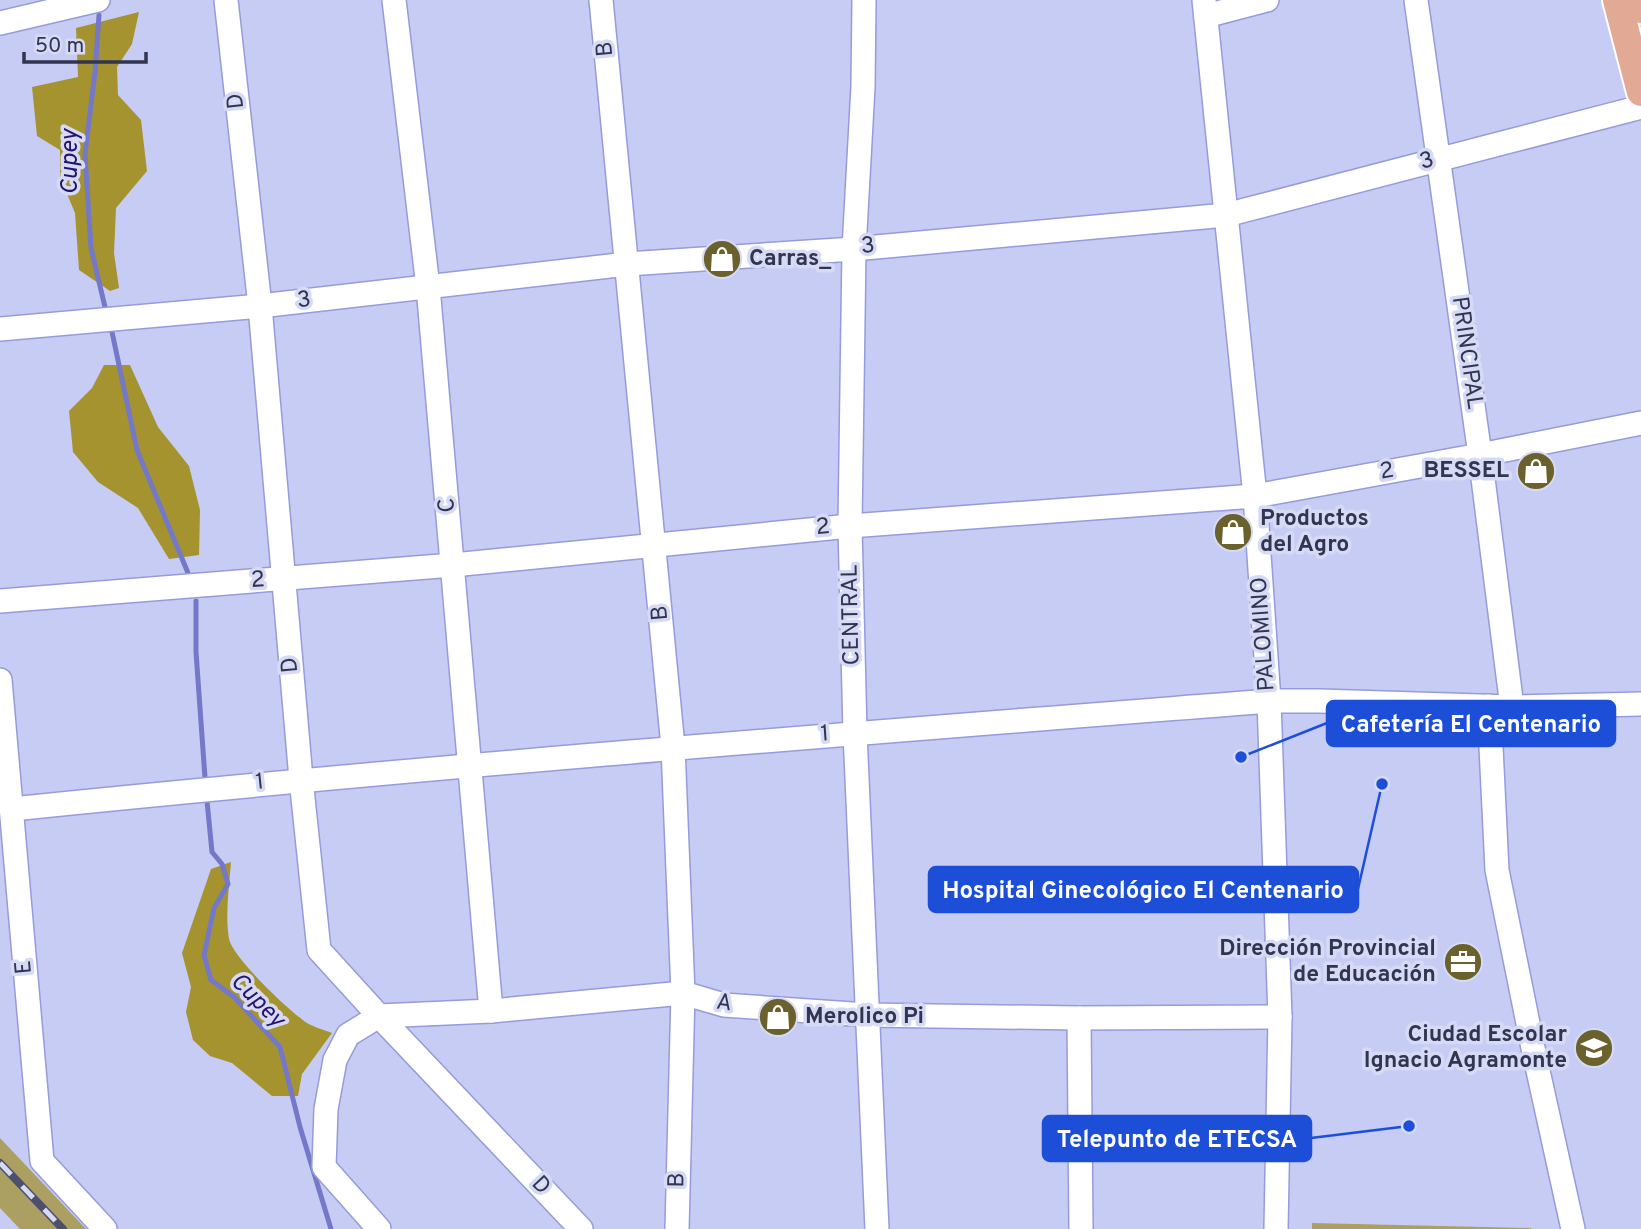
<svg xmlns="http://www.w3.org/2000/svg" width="1641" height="1229" viewBox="0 0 1641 1229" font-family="Overpass,sans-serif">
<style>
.green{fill:#ab9f61}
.forest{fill:#a5932f}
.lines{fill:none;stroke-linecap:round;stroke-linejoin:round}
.stream{stroke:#7379c8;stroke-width:5}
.minor-casing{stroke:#959cdb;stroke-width:26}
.major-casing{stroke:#fff;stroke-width:32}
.minor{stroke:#fff;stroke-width:23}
.major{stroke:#e2a995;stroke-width:28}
.rail-casing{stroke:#4d506d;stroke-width:8}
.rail{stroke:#d6daf5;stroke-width:5;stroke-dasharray:16;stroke-linecap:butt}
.labels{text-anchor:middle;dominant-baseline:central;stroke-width:7;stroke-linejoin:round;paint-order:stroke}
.street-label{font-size:23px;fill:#32354f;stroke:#d6daf5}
.poi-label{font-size:23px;font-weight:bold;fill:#32354f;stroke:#d6daf5;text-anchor:start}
.water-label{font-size:24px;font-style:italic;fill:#231472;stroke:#d6daf5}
.leader{fill:none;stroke:#1d4ed8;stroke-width:2.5}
.callout-dot{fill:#1d4ed8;stroke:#d6daf5;stroke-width:2.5}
.callout{fill:#1d4ed8;stroke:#1d4ed8;stroke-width:2.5}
.callout-label{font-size:24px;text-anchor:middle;font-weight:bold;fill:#fff}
</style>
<rect width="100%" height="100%" fill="#c6ccf4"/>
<g class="green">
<path d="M 0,1138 L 86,1229 L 20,1229 L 0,1208 Z"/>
<path d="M 1312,1223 L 1531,1228 L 1531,1229 L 1312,1229 Z"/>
</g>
<g class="forest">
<path d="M 139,12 L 132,44 L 117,67 L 118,95 L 141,120 L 147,171 L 116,208 L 114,253 L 119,288 L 110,291 L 79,270 L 75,213 L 60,177 L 60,150 L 37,136 L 32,87 L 78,77 L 76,28 Z"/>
<path d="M 104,365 L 130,365 L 158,427 L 189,466 L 200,510 L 199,555 L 169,559 L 138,508 L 98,482 L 73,452 L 69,411 L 92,388 Z"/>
<path d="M 231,862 C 229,887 225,915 229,939 C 233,958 289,1011 307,1023 C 314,1027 324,1030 332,1033 L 302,1074 L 298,1096 L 272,1096 L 232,1063 L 210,1056 L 193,1040 L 186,1012 L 191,987 L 182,953 L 211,869 Z"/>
</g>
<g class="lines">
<g class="stream">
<path d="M 99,15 L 95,72 L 85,154 L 91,248 L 105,307"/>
<path d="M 112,332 L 137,450 L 188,573"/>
<path d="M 196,601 L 196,652 L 205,778"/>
<path d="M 207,801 L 212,852 L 222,864 L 228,884 L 214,908 L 204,955 L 211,980 L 234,997 L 280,1047 L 300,1127 L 331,1229"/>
</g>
<g class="minor-casing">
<g id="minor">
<path d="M 226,0 L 260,306 L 301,779 L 319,950 L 379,1016 L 581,1229"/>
<path d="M 394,0 L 428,287 L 491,1011"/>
<path d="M 601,0 L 673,747 L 683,993 L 677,1229"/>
<path d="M 864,0 L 863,87 L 854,249 L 850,526 L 855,733 L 877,1229"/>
<path d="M 1204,0 L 1255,496 L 1269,701 L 1280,1017 L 1276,1229"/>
<path d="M 1416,0 L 1480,455 L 1512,707"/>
<path d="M 1206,16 L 1267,0"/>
<path d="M 0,23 L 98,0"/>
<path d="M 0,329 L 260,306 L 627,264 L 854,249 L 1226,215 L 1641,107"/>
<path d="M 0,601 L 453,565 L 850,526 L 1255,496 L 1480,455 L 1641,423"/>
<path d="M 0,680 L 42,1161 L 105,1229"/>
<path d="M 1489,706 L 1497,870 L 1533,1048 L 1573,1229"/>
<path d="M 12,809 C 430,766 849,734 1269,701 L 1320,701 L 1512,707 L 1641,704"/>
<path d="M 1079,1018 L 1081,1229"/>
<path d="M 379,1229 L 324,1167 L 326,1109 L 335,1060 L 348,1035 L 379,1016 L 491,1011 L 683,993 L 724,1005 L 867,1015 L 1079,1018 L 1280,1017"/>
</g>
</g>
<g class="major-casing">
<g id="major">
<path d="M 1617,0 L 1641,92"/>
<path d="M 1639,0 L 1641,9"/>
</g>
</g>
<use href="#minor" class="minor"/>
<use href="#major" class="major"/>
<g class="rail-casing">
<path id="rail" d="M 0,1163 L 63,1229"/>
</g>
<use href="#rail" class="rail"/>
</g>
<defs>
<g id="shop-disc" transform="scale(2.0125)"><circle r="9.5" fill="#6a612d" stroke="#d6daf5"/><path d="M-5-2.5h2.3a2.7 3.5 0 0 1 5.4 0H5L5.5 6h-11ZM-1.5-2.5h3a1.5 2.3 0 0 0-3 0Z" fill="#fff"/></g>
<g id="office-disc" transform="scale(2.0125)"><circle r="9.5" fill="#6a612d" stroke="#d6daf5"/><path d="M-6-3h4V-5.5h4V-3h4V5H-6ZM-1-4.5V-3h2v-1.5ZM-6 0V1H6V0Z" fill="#fff"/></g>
<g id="school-disc" transform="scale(2.0125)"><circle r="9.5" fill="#6a612d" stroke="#d6daf5"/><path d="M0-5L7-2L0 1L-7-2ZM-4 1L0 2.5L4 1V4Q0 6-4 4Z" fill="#fff"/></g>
</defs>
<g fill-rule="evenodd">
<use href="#shop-disc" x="722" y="259"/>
<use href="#shop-disc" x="1536" y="471"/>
<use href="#shop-disc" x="1233" y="532"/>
<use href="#office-disc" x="1463" y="962"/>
<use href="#shop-disc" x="778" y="1017"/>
<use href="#school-disc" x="1594" y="1048"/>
</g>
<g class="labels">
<g class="street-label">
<text transform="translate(606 49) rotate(-95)">B</text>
<text transform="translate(237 101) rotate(-96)">D</text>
<text transform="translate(1427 162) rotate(-15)">3</text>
<text transform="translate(868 247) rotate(-5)">3</text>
<text transform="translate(304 301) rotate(-6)">3</text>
<text transform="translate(1466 353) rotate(82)">PRINCIPAL</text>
<text transform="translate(1387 472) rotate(-10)">2</text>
<text transform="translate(448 505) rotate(-95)">C</text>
<text transform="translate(823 528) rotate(-6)">2</text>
<text transform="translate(258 581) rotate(-4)">2</text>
<text transform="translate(661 613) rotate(-95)">B</text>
<text transform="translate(852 615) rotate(-91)">CENTRAL</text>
<text transform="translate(1264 634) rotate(-94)">PALOMINO</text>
<text transform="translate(291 665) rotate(-95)">D</text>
<text transform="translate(825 735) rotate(-4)">1</text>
<text transform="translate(260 783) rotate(-6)">1</text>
<text transform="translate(25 967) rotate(-95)">E</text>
<text transform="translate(724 1004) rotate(8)">A</text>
<text transform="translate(678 1180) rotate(-89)">B</text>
<text transform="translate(540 1186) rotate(47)">D</text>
</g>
<g class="poi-label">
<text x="749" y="259">Carras_</text>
<text x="1509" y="471" text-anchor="end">BESSEL</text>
<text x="1260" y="519">Productos<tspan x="1260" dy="26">del Agro</tspan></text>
<text x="1436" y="949" text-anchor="end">Dirección Provincial<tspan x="1436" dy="26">de Educación</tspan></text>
<text x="805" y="1017">Merolico Pi</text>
<text x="1567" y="1035" text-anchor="end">Ciudad Escolar<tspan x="1567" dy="26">Ignacio Agramonte</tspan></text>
</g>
<g class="water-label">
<text transform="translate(71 162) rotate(-90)">Cupey</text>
<text transform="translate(257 1001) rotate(45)">Cupey</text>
</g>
</g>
<path class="leader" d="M1241 757L1327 723M1382 784L1358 889M1409 1126L1311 1138"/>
<g class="callout-dot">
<circle cx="1241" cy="757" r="7"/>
<circle cx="1382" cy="784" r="7"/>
<circle cx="1409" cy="1126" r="7"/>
</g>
<g class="callout">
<rect x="1327" y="701" width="288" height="45" rx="7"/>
<rect x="929" y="867" width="429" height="45" rx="7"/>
<rect x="1043" y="1116" width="268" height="45" rx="7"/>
</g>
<g class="callout-label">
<text x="1471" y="732">Cafetería El Centenario</text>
<text x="1143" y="898">Hospital Ginecológico El Centenario</text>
<text x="1177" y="1147">Telepunto de ETECSA</text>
</g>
<path d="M24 52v10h122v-10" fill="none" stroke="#32354f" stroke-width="3.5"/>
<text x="35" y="52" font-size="21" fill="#32354f" stroke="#d6daf5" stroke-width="5" paint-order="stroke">50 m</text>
</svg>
